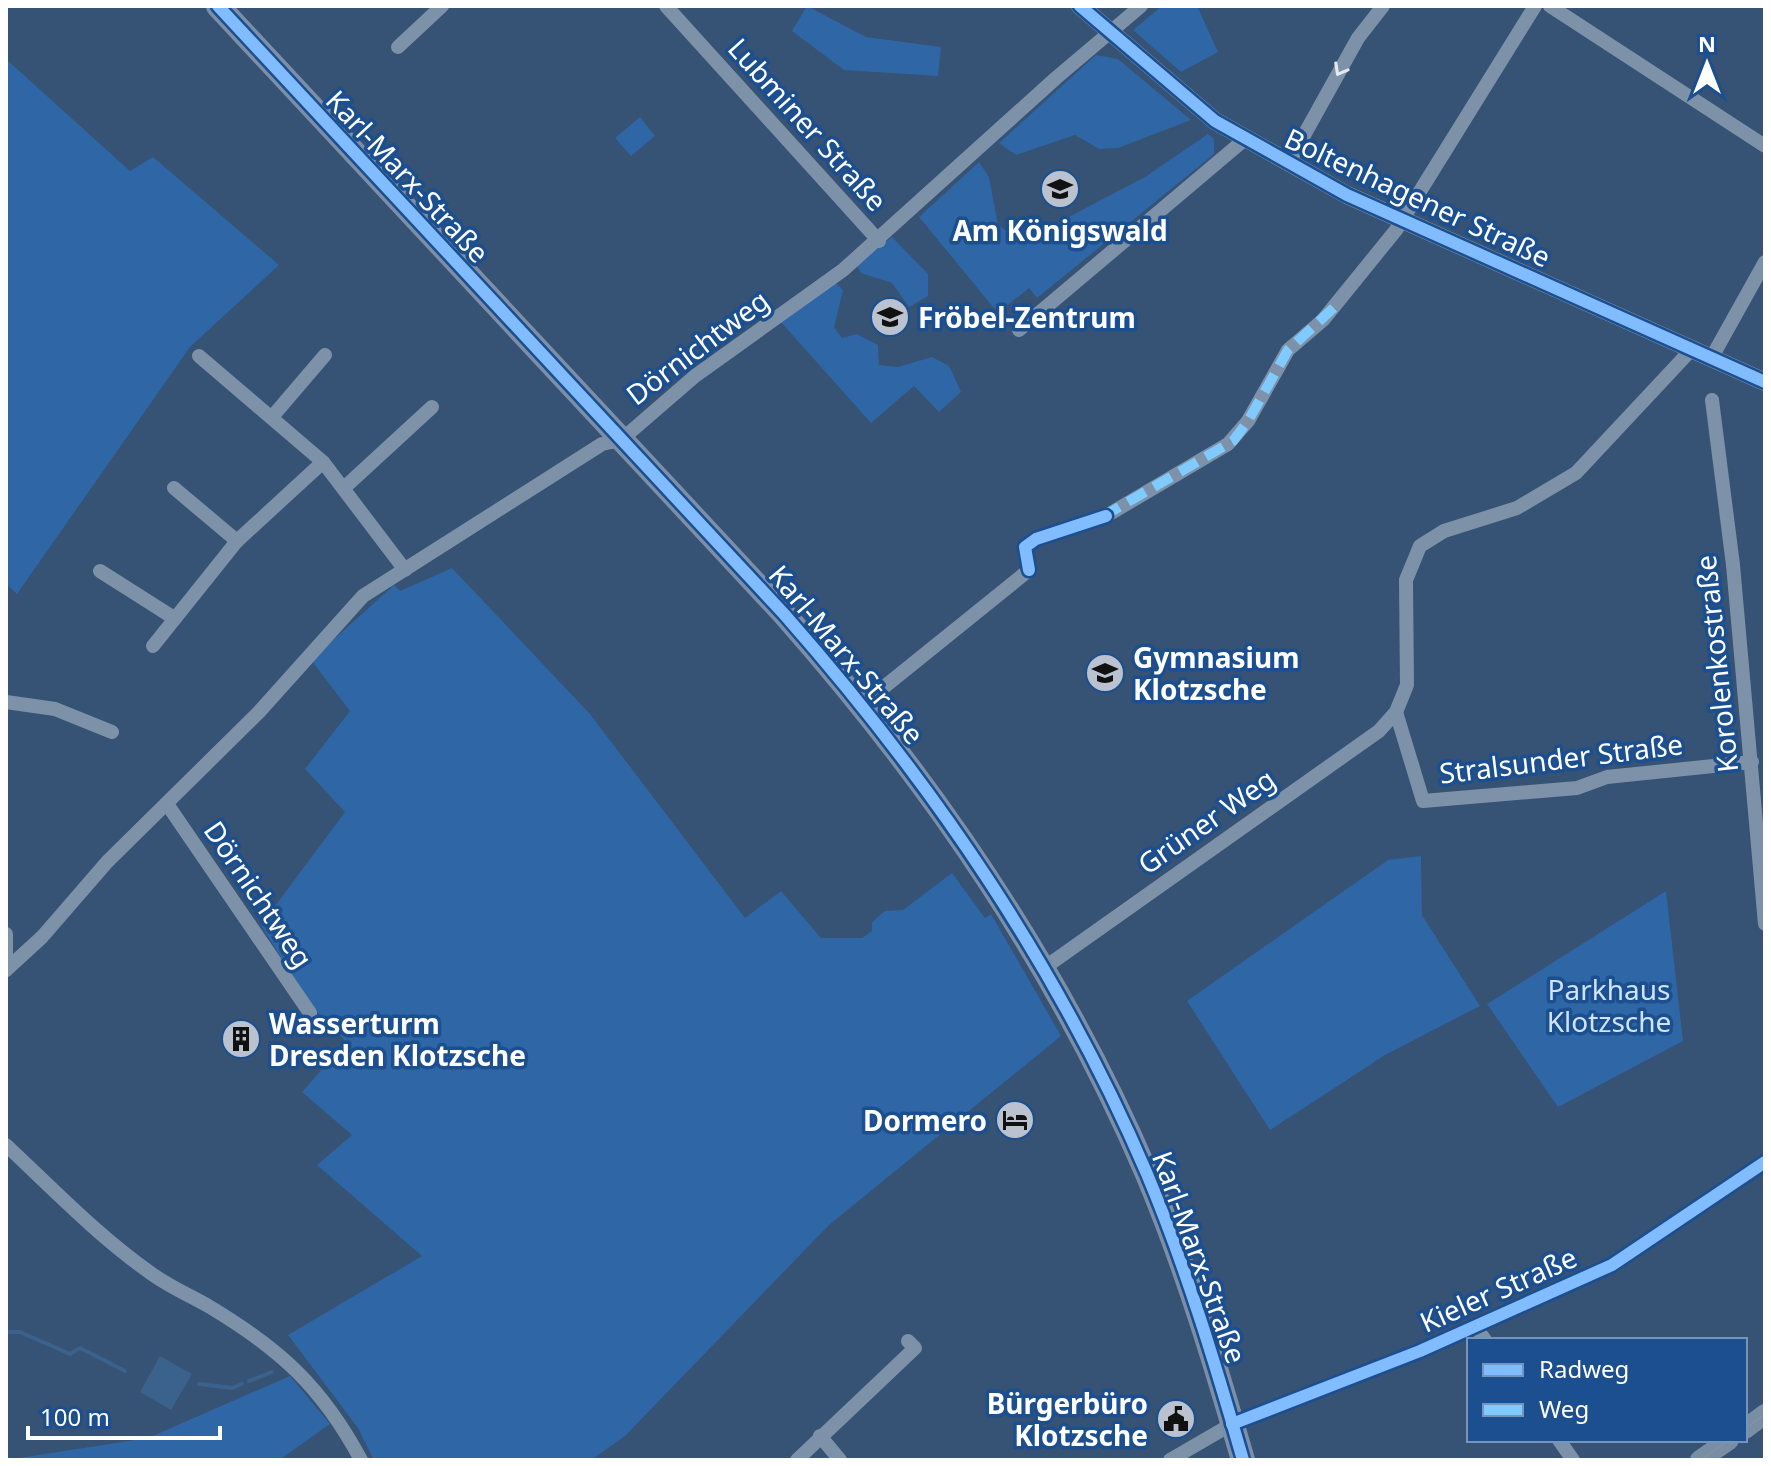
<svg xmlns="http://www.w3.org/2000/svg" width="1771" height="1466" viewBox="0 0 1771 1466" font-family="'Noto Sans',sans-serif">
<style>
.green{fill:#2f66a5}
.water{fill:#3b618d}
.lines{fill:none;stroke-linecap:round;stroke-linejoin:round}
.stream{stroke:#3b618d;stroke-width:4}
.minor{stroke:#7d92a8;stroke-width:14}
.tertiary{stroke:#7d92a8;stroke-width:18}
.secondary{stroke:#798da4;stroke-width:20}
.primary{stroke:#7d8ea7;stroke-width:24}
.tram{stroke:#7e92a7;stroke-width:2}
.quiet{stroke:#80caff;stroke-width:10;stroke-dasharray:20 10;stroke-linecap:butt}
.cycleway-casing{stroke:#1b4f8f;stroke-width:17}
.cycleway{stroke:#80bcff;stroke-width:12}
.oneway{stroke:#e5e9ee}
.labels{text-anchor:middle;dominant-baseline:central;stroke-width:7;stroke-linejoin:round;paint-order:stroke}
.street-label{font-size:28px;fill:#fff;stroke:#1b4f8f}
.poi-label{font-size:28px;font-weight:bold;fill:#fff;stroke:#1b4f8f;text-anchor:start}
.park-label{font-size:28px;fill:#cfe3fa;stroke:#1b4f8f}
</style>
<rect width="100%" height="100%" fill="#365274"/>
<g class="green">
<path d="M 807,6 L 866,37 L 941,47 L 938,76 L 844,70 L 792,31 Z"/>
<path d="M 1162,6 L 1197,6 L 1218,52 L 1181,72 L 1133,30 Z"/>
<path d="M 1096,55 L 1118,59 L 1191,120 L 1118,148 L 1099,149 L 1075,135 L 1016,155 L 999,143 Z"/>
<path d="M 6,59 L 130,171 L 153,157 L 279,265 L 190,347 L 17,594 L 6,584 Z"/>
<path d="M 640,117 L 655,136 L 631,156 L 615,138 Z"/>
<path d="M 1208,134 L 1214,139 L 1214,154 L 1037,298 L 1029,288 L 998,313 L 919,217 L 979,162 L 989,177 L 998,225 L 1021,242 L 1145,177 Z"/>
<path d="M 892,237 L 928,274 L 928,296 L 909,307 L 892,283 L 861,273 L 856,264 Z"/>
<path d="M 834,281 L 843,290 L 834,327 L 842,338 L 857,334 L 878,345 L 879,365 L 898,367 L 932,357 L 949,366 L 961,392 L 939,412 L 914,386 L 871,423 L 780,321 Z"/>
<path d="M 452,568 L 590,714 L 745,918 L 781,891 L 821,938 L 862,938 L 872,931 L 872,922 L 885,911 L 903,910 L 952,873 L 985,918 L 991,914 L 1061,1036 L 829,1225 L 625,1436 L 591,1460 L 374,1460 L 358,1428 L 288,1335 L 422,1256 L 317,1165 L 352,1135 L 302,1092 L 346,1042 L 311,1006 L 261,925 L 345,812 L 305,769 L 350,711 L 311,660 L 394,585 L 400,591 Z"/>
<path d="M 1421,856 L 1422,915 L 1480,1006 L 1385,1055 L 1270,1130 L 1187,1001 L 1388,860 Z"/>
<path d="M 1666,891 L 1683,1041 L 1558,1107 L 1487,1004 Z"/>
<path d="M 290,1376 L 330,1424 L 279,1460 L 6,1460 L 148,1438 Z"/>
</g>
<path class="water" d="M 160,1356 L 192,1374 L 171,1410 L 140,1392 Z"/>
<g class="lines">
<g class="stream">
<path d="M 6,1332 L 20,1332 L 70,1354 L 80,1348 L 125,1371"/>
<path d="M 249,1381 L 272,1372"/>
<path d="M 199,1384 L 232,1388 L 242,1384"/>
</g>
<g class="minor">
<path d="M 666,6 L 879,241"/>
<path d="M 1550,6 L 1765,146"/>
<path d="M 398,47 L 442,6"/>
<path d="M 1288,164 L 1358,38 L 1383,6"/>
<path d="M 1019,330 L 1244,140"/>
<path d="M 199,356 L 323,462 L 405,570"/>
<path d="M 1712,357 L 1765,262"/>
<path d="M 1712,400 L 1733,565 L 1765,924"/>
<path d="M 272,417 L 325,355"/>
<path d="M 345,487 L 432,407"/>
<path d="M 174,488 L 237,541"/>
<path d="M 1106,516 L 1228,444 L 1248,421 L 1288,350 L 1323,320 L 1396,230 L 1535,6"/>
<path d="M 100,571 L 174,618"/>
<path d="M 153,646 L 237,541 L 323,462"/>
<path d="M 6,702 L 55,709 L 112,732"/>
<path d="M 863,704 L 1029,570"/>
<path d="M 1396,712 L 1423,801 L 1577,788 L 1607,777 L 1752,762"/>
<path d="M 167,804 L 310,1013"/>
<path d="M 6,934 L 6,970"/>
<path d="M 1044,968 L 1379,731 L 1396,712 L 1407,685 L 1406,580 L 1420,546 L 1444,531 L 1517,508 L 1576,473 L 1692,349"/>
<path d="M 6,970 L 42,937 L 107,862 L 259,712 L 363,596 L 602,444 L 621,440 L 695,376 L 843,270 L 1056,78 L 1141,6"/>
<path d="M 6,1145 C 53,1189 99,1237 152,1274 C 170,1287 191,1296 210,1307 C 280,1349 322,1387 361,1460"/>
<path d="M 1475,1326 L 1485,1340"/>
<path d="M 820,1436 L 840,1460"/>
<path d="M 1559,1440 L 1573,1460"/>
<path d="M 797,1460 L 915,1348 L 908,1341"/>
<path d="M 1170,1460 L 1232,1424 L 1420,1351 L 1612,1265 L 1765,1162"/>
</g>
<path class="tertiary" d="M 1080,6 L 1215,121 L 1347,195 L 1765,382"/>
<g class="secondary">
<path d="M 1745,1429 L 1765,1414"/>
<path d="M 1700,1460 L 1729,1440"/>
</g>
<path class="primary" d="M 218,6 L 784,614 C 933,783 1058,966 1147,1174 C 1186,1267 1215,1363 1243,1460"/>
<g class="tram">
<path d="M 1745,1429 L 1765,1414"/>
<path d="M 1700,1460 L 1729,1440"/>
</g>
<path class="quiet" d="M 1102,517 L 1233,441 L 1248,421 L 1288,350 L 1339,303"/>
<g class="cycleway-casing">
<g id="cycleway">
<path d="M 218,6 L 784,614 C 933,783 1058,966 1147,1174 C 1186,1267 1215,1363 1243,1460"/>
<path d="M 1080,6 L 1215,121 L 1347,195 L 1765,382"/>
<path d="M 1029,570 L 1025,547 L 1036,539 L 1106,516"/>
<path d="M 1232,1424 L 1420,1351 L 1612,1265 L 1765,1162"/>
</g>
</g>
<use href="#cycleway" class="cycleway"/>
</g>
<defs><path id="oneway-chevron" d="M-2-3.5L2.5 0L-2 3.5" fill="none" stroke-width="1.6" stroke-linecap="round" stroke-linejoin="round" transform="scale(2)"/></defs>
<use class="oneway" href="#oneway-chevron" transform="translate(1340 70) rotate(119)"/>
<defs>
<g id="school-disc" transform="scale(2)"><circle r="9.5" fill="#b9c2ce" stroke="#1b4f8f"/><path d="M0-5L7-2L0 1L-7-2ZM-4 1L0 2.5L4 1V4Q0 6-4 4Z" fill="#111"/></g>
<g id="building-disc" transform="scale(2)"><circle r="9.5" fill="#b9c2ce" stroke="#1b4f8f"/><path d="M-4-6H4V6H1V3H-1V6H-4ZM-2.5-4.3h1.7v1.8h-1.7ZM.8-4.3h1.7v1.8H.8ZM-2.5-1h1.7V.8h-1.7ZM.8-1h1.7V.8H.8Z" fill="#111"/></g>
<g id="hotel-disc" transform="scale(2)"><circle r="9.5" fill="#b9c2ce" stroke="#1b4f8f"/><path d="M-6-4.5h1.5V1H6V5H4.5V3h-9V5H-6ZM-4 0a1.8 1.8 0 1 1 3.6 0ZM.5 0V-2.5h3Q6-2.5 6 0Z" fill="#111"/></g>
<g id="civic-disc" transform="scale(2)"><circle r="9.5" fill="#b9c2ce" stroke="#1b4f8f"/><path d="M-.6-6.5H3V-4.5H.6V-3L4-1V1h2V6H-6V1h2V-1L-.6-3ZM-1.2 2.5V6h2.4V2.5Z" fill="#111"/></g>
</defs>
<g fill-rule="evenodd">
<use href="#school-disc" x="1060" y="189"/>
<use href="#school-disc" x="890" y="317"/>
<use href="#school-disc" x="1105" y="673"/>
<use href="#building-disc" x="241" y="1039"/>
<use href="#hotel-disc" x="1015" y="1120"/>
<use href="#civic-disc" x="1176" y="1419"/>
</g>
<g class="labels">
<g class="street-label">
<text transform="translate(808 124) rotate(48)">Lubminer Straße</text>
<text transform="translate(408 176) rotate(47)">Karl-Marx-Straße</text>
<text transform="translate(1418 197) rotate(25)">Boltenhagener Straße</text>
<text transform="translate(697 347) rotate(-37)">Dörnichtweg</text>
<text transform="translate(847 654) rotate(50)">Karl-Marx-Straße</text>
<text transform="translate(1716 664) rotate(-96)">Korolenkostraße</text>
<text transform="translate(1561 758) rotate(-7)">Stralsunder Straße</text>
<text transform="translate(1206 821) rotate(-35)">Grüner Weg</text>
<text transform="translate(259 894) rotate(56)">Dörnichtweg</text>
<text transform="translate(1200 1257) rotate(70)">Karl-Marx-Straße</text>
<text transform="translate(1498 1289) rotate(-24)">Kieler Straße</text>
</g>
<g class="poi-label">
<text x="1060" y="230" text-anchor="middle">Am Königswald</text>
<text x="918" y="317">Fröbel-Zentrum</text>
<text x="1133" y="657">Gymnasium<tspan x="1133" dy="32">Klotzsche</tspan></text>
<text x="269" y="1023">Wasserturm<tspan x="269" dy="32">Dresden Klotzsche</tspan></text>
<text x="987" y="1120" text-anchor="end">Dormero</text>
<text x="1148" y="1403" text-anchor="end">Bürgerbüro<tspan x="1148" dy="32">Klotzsche</tspan></text>
</g>
<g class="park-label">
<text x="1609" y="989">Parkhaus<tspan x="1609" dy="32">Klotzsche</tspan></text>
</g>
</g>
<rect width="1771" height="1466" fill="none" stroke="#ffffff" stroke-width="16"/>
<rect x="1467" y="1338" width="280" height="104" fill="#1b4f8f" stroke="#7695bc" stroke-width="2"/>
<rect x="1483" y="1364" width="40" height="12" fill="#80bcff" stroke="#7695bc" stroke-width="2"/>
<text x="1539" y="1378" font-size="24" fill="#ffffff">Radweg</text>
<rect x="1483" y="1404" width="40" height="12" fill="#80caff" stroke="#7695bc" stroke-width="2"/>
<text x="1539" y="1418" font-size="24" fill="#ffffff">Weg</text>
<g transform="translate(1707 64)" stroke="#1b4f8f" stroke-width="6" paint-order="stroke">
<path d="M0-6L14 30L0 20L-14 30Z" fill="#ffffff"/>
<text y="-12" font-size="22" font-weight="bold" text-anchor="middle" fill="#ffffff">N</text>
</g>
<path d="M28 1426v12h192v-12" fill="none" stroke="#ffffff" stroke-width="4"/>
<text x="40" y="1426" font-size="24" fill="#ffffff" stroke="#1b4f8f" stroke-width="6" paint-order="stroke">100 m</text>
</svg>
